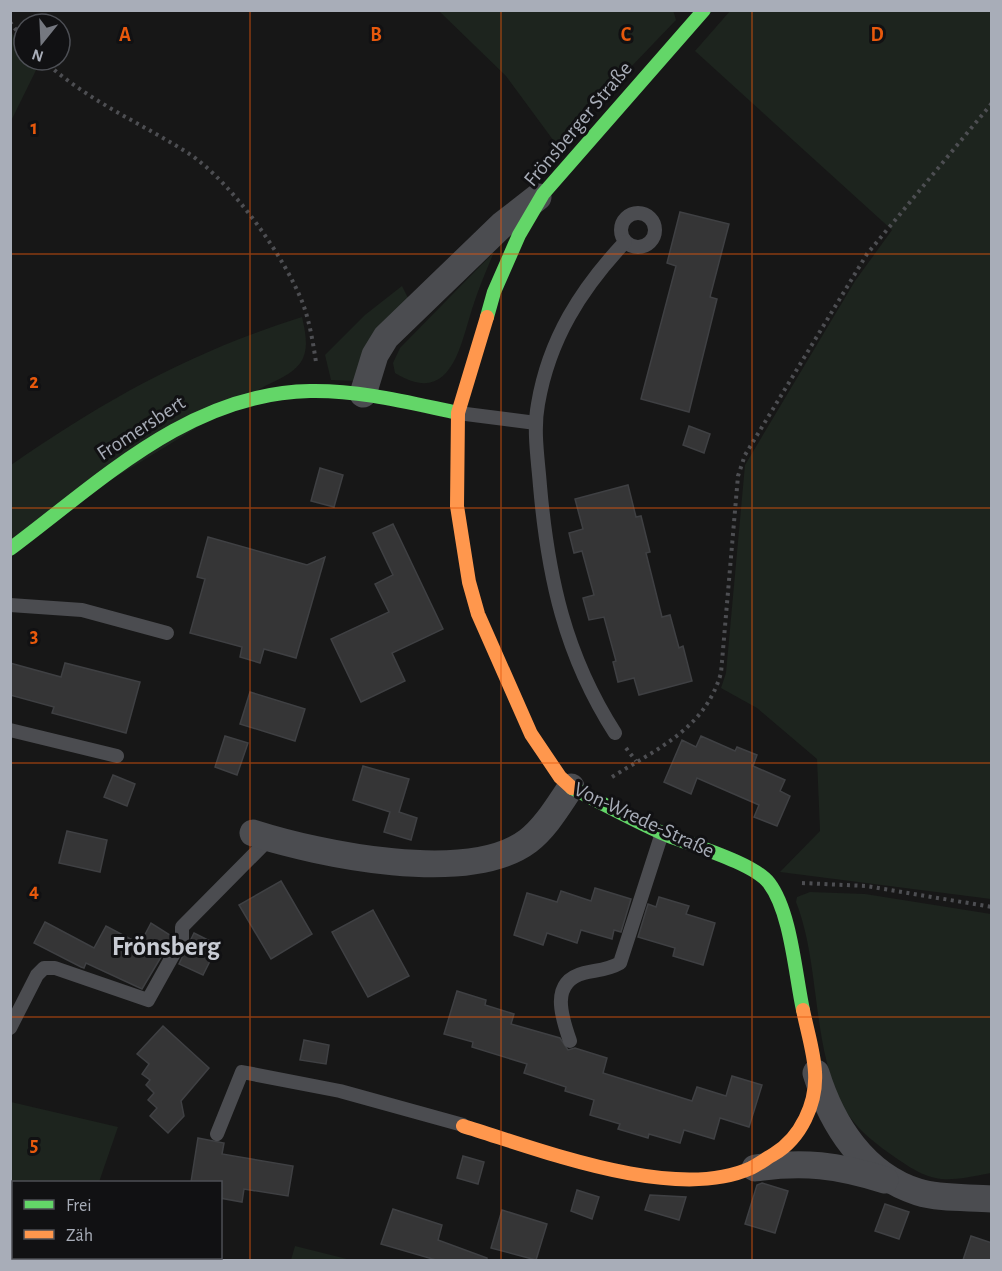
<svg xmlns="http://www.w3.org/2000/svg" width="1002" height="1271" viewBox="0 0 1002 1271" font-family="'Alegreya Sans',sans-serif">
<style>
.green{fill:#1d241e}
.building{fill:#353536;stroke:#3f4043;stroke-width:1.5}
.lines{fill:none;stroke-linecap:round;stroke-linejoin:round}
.path{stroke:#4d4e52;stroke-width:4;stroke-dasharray:3 4.5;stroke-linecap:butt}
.lane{stroke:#4b4c50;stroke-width:14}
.street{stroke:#4b4c50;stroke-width:27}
.fast{stroke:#63d668;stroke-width:14}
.slow{stroke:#ff974d;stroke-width:14}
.grid{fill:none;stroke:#e8590c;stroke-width:1.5;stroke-opacity:0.55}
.labels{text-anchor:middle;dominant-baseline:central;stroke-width:6;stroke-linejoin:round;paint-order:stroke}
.street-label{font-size:21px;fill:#a8adb8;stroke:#111113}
.district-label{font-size:27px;font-weight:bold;fill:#c9ccd4;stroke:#111113}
.grid-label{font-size:20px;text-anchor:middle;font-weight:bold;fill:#e8590c;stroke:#111113;stroke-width:6;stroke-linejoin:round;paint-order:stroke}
</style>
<rect width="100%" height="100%" fill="#171717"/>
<g class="green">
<path d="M 673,10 L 676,20 L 582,118 L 559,148 L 506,76 L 439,11 Z"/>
<path d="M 730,11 L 991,11 L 991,899 L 780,872 L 820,831 L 817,759 L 757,708 L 721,688 L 726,673 L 745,465 L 855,281 L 892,230 L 695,51 Z"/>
<path d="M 10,31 L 24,47 L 24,60 L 35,60 L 39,64 L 11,121 Z"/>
<path d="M 494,252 C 486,271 478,290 472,309 C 460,348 450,407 395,373 L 393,363 L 400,348 Z"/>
<path d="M 402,286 L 409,300 L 357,381 L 331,380 L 325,355 L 365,315 Z"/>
<path d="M 302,317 C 312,358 304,369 265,386 L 11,541 L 11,465 C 106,399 191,352 302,317 Z"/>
<path d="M 810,892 L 865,894 L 991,914 L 991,1173 C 941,1183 932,1184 889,1153 C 872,1141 855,1127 844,1108 C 811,1048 821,965 796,902 L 797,897 Z"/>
<path d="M 11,1102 L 118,1127 L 99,1182 L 14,1182 L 14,1258 L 181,1258 L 196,1260 L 11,1260 Z"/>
<path d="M 295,1246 L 351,1260 L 291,1260 Z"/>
</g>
<g class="building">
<path d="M 680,212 L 729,224 L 710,297 L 717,299 L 689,412 L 641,399 L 676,266 L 667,263 Z"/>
<path d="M 689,426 L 710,434 L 704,453 L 683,445 Z"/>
<path d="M 320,468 L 343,475 L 334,507 L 311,501 Z"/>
<path d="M 628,485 L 636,517 L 641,516 L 650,552 L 646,553 L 662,617 L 670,615 L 679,648 L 683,646 L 692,681 L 639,695 L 634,678 L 618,682 L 613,662 L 616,661 L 604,617 L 589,620 L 583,598 L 594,595 L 582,551 L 574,553 L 569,533 L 583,529 L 575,499 Z"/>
<path d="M 393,524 L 443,629 L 392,653 L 405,681 L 361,702 L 331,639 L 389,612 L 375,584 L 393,575 L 373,533 Z"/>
<path d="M 208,537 L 307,565 L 325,557 L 296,658 L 264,649 L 260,663 L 240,657 L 242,647 L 190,633 L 205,579 L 197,577 Z"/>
<path d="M 10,663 L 61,677 L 65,663 L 140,682 L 126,733 L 52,713 L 54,707 L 10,695 Z"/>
<path d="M 250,692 L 305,709 L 295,741 L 240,724 Z"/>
<path d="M 225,736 L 248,743 L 237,775 L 215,767 Z"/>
<path d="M 701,736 L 735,751 L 737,747 L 757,755 L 753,766 L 785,780 L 780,791 L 790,796 L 777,826 L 754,817 L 759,805 L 697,778 L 691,794 L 664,782 L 682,740 L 696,747 Z"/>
<path d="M 363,766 L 409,779 L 399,812 L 417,818 L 411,840 L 384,832 L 390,812 L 353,800 Z"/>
<path d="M 113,775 L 135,784 L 127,806 L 104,797 Z"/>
<path d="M 67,831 L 107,840 L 100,872 L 59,863 Z"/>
<path d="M 281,881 L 312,934 L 271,959 L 239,905 Z"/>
<path d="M 595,888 L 631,899 L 621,932 L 614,930 L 612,939 L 581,930 L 577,943 L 547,933 L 543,945 L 514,935 L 527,893 L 557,902 L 561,891 L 591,901 Z"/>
<path d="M 659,897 L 689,906 L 686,914 L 715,923 L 703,965 L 673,956 L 675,948 L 638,937 L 648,904 L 656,907 Z"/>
<path d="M 373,910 L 409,976 L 368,997 L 332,932 Z"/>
<path d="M 45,922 L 94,948 L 106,926 L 140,944 L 151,923 L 173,937 L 142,989 L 86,963 L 84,968 L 81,967 L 34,943 Z"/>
<path d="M 194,933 L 218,945 L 203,975 L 179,964 Z"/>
<path d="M 457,991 L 486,1000 L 485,1005 L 514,1014 L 511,1024 L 560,1038 L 568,1050 L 575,1048 L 607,1058 L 603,1073 L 692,1101 L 697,1087 L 726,1096 L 732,1076 L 762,1085 L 749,1127 L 720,1118 L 714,1139 L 684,1130 L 680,1143 L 649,1134 L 648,1138 L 618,1129 L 620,1124 L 590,1115 L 594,1100 L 565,1091 L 566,1087 L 524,1073 L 527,1064 L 472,1047 L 473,1042 L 444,1034 Z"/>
<path d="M 163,1026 L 209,1068 L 181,1101 L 184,1116 L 168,1133 L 150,1116 L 157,1108 L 148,1100 L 154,1093 L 146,1085 L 150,1080 L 142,1074 L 149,1064 L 137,1054 Z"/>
<path d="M 304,1040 L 329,1045 L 326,1064 L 300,1060 Z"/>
<path d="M 198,1138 L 224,1143 L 222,1154 L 293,1166 L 288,1196 L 244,1189 L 242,1202 L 220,1198 L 220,1182 L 191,1182 Z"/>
<path d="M 463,1156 L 484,1162 L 478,1184 L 457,1178 Z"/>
<path d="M 762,1183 L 788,1191 L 775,1233 L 745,1224 L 757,1185 Z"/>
<path d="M 577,1190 L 599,1197 L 592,1219 L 571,1211 Z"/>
<path d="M 650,1195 L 686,1197 L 679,1220 L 645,1210 Z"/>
<path d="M 885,1204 L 909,1212 L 899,1239 L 875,1231 Z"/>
<path d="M 393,1209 L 442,1225 L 438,1240 L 487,1258 L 487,1260 L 436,1260 L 381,1244 Z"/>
<path d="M 502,1210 L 547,1224 L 536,1260 L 491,1248 Z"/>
<path d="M 971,1236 L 992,1243 L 992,1260 L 963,1260 Z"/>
</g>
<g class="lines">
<g class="path">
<path d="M 10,22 L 24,40"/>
<path d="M 43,60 C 86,100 139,122 188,153 C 231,181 285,257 303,304 C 310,323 313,343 316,362"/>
<path d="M 626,748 L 636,761"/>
<path d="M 612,777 C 658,748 705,729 721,673 L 738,476 L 745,455 L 867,254 L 992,103"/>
<path d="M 802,883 L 866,886 L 992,907"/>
</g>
<g class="lane">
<circle cx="638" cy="230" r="17"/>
<path d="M 458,413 L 536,423"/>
<path d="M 10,605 L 82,610 L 167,633"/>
<path d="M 10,730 L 117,756"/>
<path d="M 615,733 C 565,655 548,577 540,486 C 538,459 533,431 538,404 C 549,339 581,289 625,242"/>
<path d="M 10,1028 L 37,975 L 44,968 L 55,968 L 148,1000 L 182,939 L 182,927 L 270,838"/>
<path d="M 570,1041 C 562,1018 549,982 584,973 C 597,970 608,970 620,963 L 662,833"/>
<path d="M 217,1134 L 242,1072 L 340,1091 L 463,1125"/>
</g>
<g class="street">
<path d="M 363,394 L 375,355 L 386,337 L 502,225 L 538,197"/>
<path d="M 253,833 C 319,854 468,886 528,841 C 546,827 558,806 571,787"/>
<path d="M 816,1073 C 832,1125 864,1175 918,1192 C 940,1199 968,1197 992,1199"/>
<path d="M 755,1168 C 804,1161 837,1165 885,1180"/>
</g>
<g class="fast">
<path d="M 487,317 L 494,292 L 519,235 L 543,194 L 704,10"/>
<path d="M 10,549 C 101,481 190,393 310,391 C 360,390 410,403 458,413"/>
<path d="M 572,788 C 602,803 631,819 662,833 C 687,844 753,862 769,883 C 791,912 795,973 803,1010"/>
</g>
<g class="slow">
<path d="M 487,317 L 458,413 L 457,506 L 469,582 L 478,614 L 531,734 L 560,777 L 572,788"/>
<path d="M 463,1126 C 539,1149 675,1203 751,1168 C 759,1164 767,1158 774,1154 C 801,1138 817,1103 815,1072 C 814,1052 807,1030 803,1010"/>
</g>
</g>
<path class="grid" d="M 250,10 L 250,1260M 501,10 L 501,1260M 752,10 L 752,1260M 10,254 L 992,254M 10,508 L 992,508M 10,763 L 992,763M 10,1017 L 992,1017"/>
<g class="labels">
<g class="street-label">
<text transform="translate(578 124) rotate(-50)">Frönsberger Straße</text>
<text transform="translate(141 428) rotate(-33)">Fromersbert</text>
<text transform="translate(644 820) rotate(25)">Von-Wrede-Straße</text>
</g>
<g class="district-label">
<text x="166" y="946">Frönsberg</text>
</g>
</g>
<g class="grid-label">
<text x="125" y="41">A</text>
<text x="376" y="41">B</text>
<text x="626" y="41">C</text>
<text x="877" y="41">D</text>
<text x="34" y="134">1</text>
<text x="34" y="388">2</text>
<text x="34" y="642">3</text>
<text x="34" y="897">4</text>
<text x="34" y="1151">5</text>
</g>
<rect width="1002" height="1271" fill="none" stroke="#a8adb8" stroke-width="24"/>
<rect x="12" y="1181" width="210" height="78" fill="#111113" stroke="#4d4f55" stroke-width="1.5"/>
<rect x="24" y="1200" width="30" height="9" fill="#63d668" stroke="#4d4f55" stroke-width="1.5"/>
<text x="66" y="1211" font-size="18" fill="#a8adb8">Frei</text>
<rect x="24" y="1230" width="30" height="9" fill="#ff974d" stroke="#4d4f55" stroke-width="1.5"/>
<text x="66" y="1241" font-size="18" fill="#a8adb8">Zäh</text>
<g transform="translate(42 42) rotate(198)"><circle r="28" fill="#111113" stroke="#4d4f55" stroke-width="1.5"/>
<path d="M0-4.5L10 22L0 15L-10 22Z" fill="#757880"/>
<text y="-9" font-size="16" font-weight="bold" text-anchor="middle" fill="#a8adb8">N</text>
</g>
</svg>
